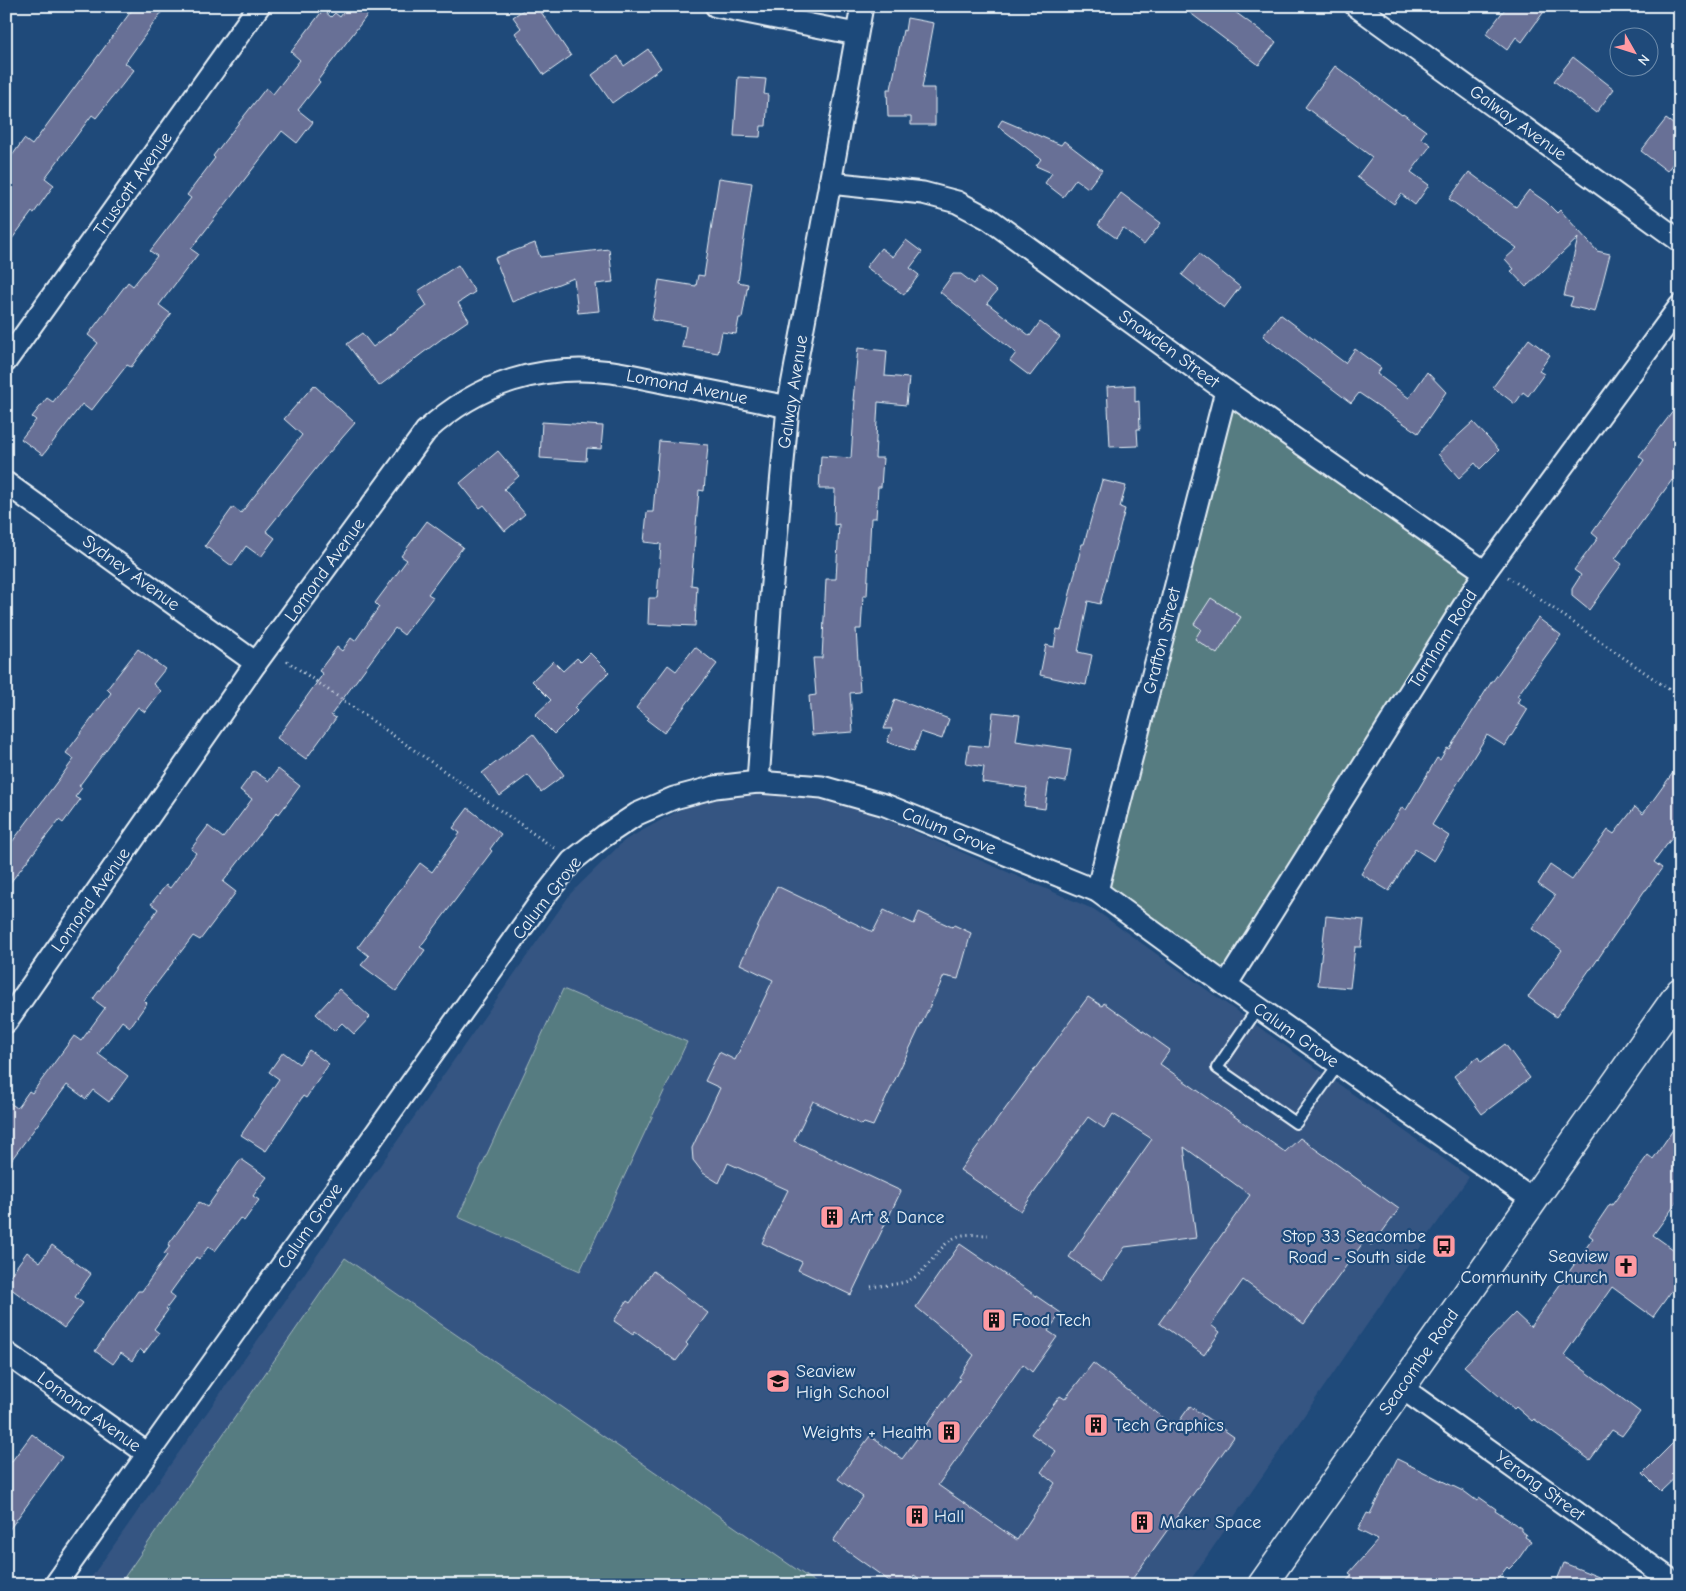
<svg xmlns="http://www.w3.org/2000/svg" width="1686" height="1591" viewBox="0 0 1686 1591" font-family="'Comic Neue',sans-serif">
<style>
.built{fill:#355582}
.green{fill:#577c81;stroke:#a0b6bc}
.building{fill:#687096;stroke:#e8f1f8}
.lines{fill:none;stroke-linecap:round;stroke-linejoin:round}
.lane-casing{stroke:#e8f1f8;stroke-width:14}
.street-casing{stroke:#e8f1f8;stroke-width:25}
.secondary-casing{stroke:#e8f1f8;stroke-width:31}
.path{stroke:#e8f1f8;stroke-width:3;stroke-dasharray:1 4;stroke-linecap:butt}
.lane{stroke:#1f4a7a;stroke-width:10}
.street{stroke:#1f4a7a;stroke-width:21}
.secondary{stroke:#1f4a7a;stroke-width:28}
.labels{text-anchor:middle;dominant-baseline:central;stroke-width:4.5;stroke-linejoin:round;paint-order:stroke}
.street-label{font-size:18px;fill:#e8f1f8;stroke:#1f4a7a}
.poi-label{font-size:18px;fill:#e8f1f8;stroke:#1f4a7a;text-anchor:start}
</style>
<rect width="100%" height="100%" fill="#1f4a7a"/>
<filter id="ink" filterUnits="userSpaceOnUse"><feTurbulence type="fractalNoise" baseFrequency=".02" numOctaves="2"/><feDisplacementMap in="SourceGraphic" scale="10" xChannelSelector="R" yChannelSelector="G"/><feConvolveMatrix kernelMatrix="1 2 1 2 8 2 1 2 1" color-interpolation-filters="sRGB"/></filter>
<g filter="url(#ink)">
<path class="built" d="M 755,789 L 811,795 L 871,813 L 1095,910 L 1469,1177 L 1187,1585 L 86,1585 L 571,893 L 625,840 L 689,805 Z"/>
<g class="green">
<path d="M 1230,400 L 1477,574 L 1225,976 L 1106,889 Z"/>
<path d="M 563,989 L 687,1042 L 580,1271 L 458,1217 Z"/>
<path d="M 345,1258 L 819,1585 L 119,1585 Z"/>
</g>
<g class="building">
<path d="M 135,6 L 166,6 L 125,63 L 134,70 L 96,118 L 92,115 L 45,178 L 54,185 L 34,213 L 32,212 L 6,247 L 6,164 L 24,139 L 32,145 Z"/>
<path d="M 348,6 L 374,6 L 318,80 L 320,82 L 298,110 L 313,122 L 297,143 L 282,131 L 191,249 L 198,254 L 159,305 L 171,314 L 131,367 L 127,365 L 91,411 L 82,404 L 43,455 L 21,439 L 36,420 L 32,417 L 47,398 L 53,402 L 98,343 L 88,335 L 128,282 L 133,286 L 157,256 L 150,251 L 191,198 L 187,195 L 215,158 L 213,156 L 237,125 L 266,88 L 273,94 L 300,60 L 291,52 L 323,10 L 331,17 L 335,13 L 340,17 Z"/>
<path d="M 529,6 L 537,6 L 571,56 L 544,75 L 515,33 L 521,28 L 513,17 Z"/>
<path d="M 1181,6 L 1227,6 L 1276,42 L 1259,65 Z"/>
<path d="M 1507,6 L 1548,6 L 1522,42 L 1516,37 L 1507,50 L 1486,34 Z"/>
<path d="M 907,18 L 934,23 L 922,88 L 935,88 L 935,125 L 911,125 L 911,117 L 888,117 L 887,89 L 891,89 L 903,30 L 905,31 Z"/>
<path d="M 648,49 L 661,68 L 612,103 L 592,75 L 618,56 L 624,66 Z"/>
<path d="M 1573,57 L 1614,89 L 1596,113 L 1554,81 Z"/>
<path d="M 1335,66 L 1402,115 L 1403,114 L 1426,131 L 1421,138 L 1431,145 L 1411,172 L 1429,185 L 1415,205 L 1401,194 L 1394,204 L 1357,177 L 1372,157 L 1305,107 Z"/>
<path d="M 738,77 L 766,79 L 764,94 L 768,95 L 766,126 L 761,126 L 760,137 L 734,136 Z"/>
<path d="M 1666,119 L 1680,129 L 1680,154 L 1667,171 L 1641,151 Z"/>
<path d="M 1002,120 L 1061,145 L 1064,141 L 1102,170 L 1088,188 L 1076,179 L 1063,197 L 1045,183 L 1052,173 L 1036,166 L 1041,159 L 998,126 Z"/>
<path d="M 1469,172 L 1516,207 L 1529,190 L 1546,202 L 1557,213 L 1560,210 L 1597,251 L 1610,254 L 1595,312 L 1570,306 L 1573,298 L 1564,296 L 1578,238 L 1526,287 L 1511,271 L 1514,269 L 1505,259 L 1517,248 L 1449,199 Z"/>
<path d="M 719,178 L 752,183 L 738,282 L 748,284 L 742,318 L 739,318 L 736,334 L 722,332 L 718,353 L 682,347 L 686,326 L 652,320 L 659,280 L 696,286 L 698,275 L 704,276 Z"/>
<path d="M 1121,193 L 1161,223 L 1144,245 L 1123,228 L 1116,238 L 1098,225 Z"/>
<path d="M 906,240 L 922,252 L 910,268 L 919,275 L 904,295 L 866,267 L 881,248 L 893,257 Z"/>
<path d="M 535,243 L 540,257 L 609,249 L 613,282 L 596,284 L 599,311 L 578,313 L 574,278 L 512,302 L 495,258 Z"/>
<path d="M 1199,254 L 1240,287 L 1224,308 L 1182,275 Z"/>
<path d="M 458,265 L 475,292 L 458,303 L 469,320 L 444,337 L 379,386 L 347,344 L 362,333 L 373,347 L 427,306 L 418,291 Z"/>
<path d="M 953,274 L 961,274 L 974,284 L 979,277 L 997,291 L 987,303 L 1030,336 L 1040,322 L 1060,337 L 1030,376 L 1010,361 L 1016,353 L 940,292 Z"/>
<path d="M 1280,314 L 1345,363 L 1355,349 L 1381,368 L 1377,374 L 1409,398 L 1427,372 L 1446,392 L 1418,433 L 1359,393 L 1351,403 L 1263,336 Z"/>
<path d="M 1529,339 L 1550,355 L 1539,371 L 1544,374 L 1528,396 L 1523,392 L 1515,404 L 1493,387 Z"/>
<path d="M 858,348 L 887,351 L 885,376 L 909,378 L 906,405 L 878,402 L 875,458 L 883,458 L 881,487 L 878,487 L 876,518 L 871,518 L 867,596 L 863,596 L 861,629 L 856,629 L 860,692 L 850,693 L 853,732 L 812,735 L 809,696 L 816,695 L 813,658 L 822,658 L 826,579 L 836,579 L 839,524 L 834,525 L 835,489 L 819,489 L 821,456 L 851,458 L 855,400 L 853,400 Z"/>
<path d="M 314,385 L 355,423 L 322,461 L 266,531 L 275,538 L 261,557 L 246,546 L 232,566 L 205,546 L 233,507 L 241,513 L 302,435 L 284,419 Z"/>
<path d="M 1135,385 L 1135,402 L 1139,401 L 1140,429 L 1137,429 L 1138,446 L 1110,447 L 1107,387 Z"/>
<path d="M 1680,402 L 1680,486 L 1672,480 L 1615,559 L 1622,564 L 1589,610 L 1572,596 L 1572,589 L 1581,575 L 1574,570 L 1598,538 L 1592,533 L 1644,460 L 1639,456 Z"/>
<path d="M 542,422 L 603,426 L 601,449 L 587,448 L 586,461 L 540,458 Z"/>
<path d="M 1473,422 L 1499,450 L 1480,469 L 1475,463 L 1459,478 L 1438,454 Z"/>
<path d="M 659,441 L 708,445 L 704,491 L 699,490 L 691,585 L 697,586 L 695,626 L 648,624 L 649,598 L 657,598 L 661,544 L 644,542 L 647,512 L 653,512 Z"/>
<path d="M 498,451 L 519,476 L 504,489 L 525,514 L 505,531 L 484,505 L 480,508 L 460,483 Z"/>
<path d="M 1102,480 L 1126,486 L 1120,507 L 1125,509 L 1100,604 L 1088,601 L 1078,652 L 1092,655 L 1086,685 L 1040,675 L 1046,645 L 1054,647 L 1057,629 L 1061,630 L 1082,544 L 1084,544 Z"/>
<path d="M 427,521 L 463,547 L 428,594 L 433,597 L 404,635 L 395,628 L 331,715 L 336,718 L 306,759 L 277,738 L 323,674 L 319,671 L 337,647 L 342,651 L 351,638 L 355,641 L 379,607 L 375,603 L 407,560 L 401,556 Z"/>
<path d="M 1211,598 L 1241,617 L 1217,654 L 1195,639 L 1201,629 L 1194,624 Z"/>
<path d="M 1538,618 L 1561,635 L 1517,696 L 1520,698 L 1517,703 L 1528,709 L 1505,746 L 1487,735 L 1432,825 L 1449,836 L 1434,861 L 1415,849 L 1389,891 L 1361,874 L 1402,807 L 1406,810 L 1437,758 L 1440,760 L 1447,748 L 1449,749 L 1492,681 L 1493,681 Z"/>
<path d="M 695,647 L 717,664 L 664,733 L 647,720 L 649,718 L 636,708 L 668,665 L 676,671 Z"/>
<path d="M 138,649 L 165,669 L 153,684 L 161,691 L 145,712 L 138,707 L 79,786 L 82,788 L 75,797 L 80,800 L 63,823 L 59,820 L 6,888 L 6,850 L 74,759 L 66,753 L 111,693 L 107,689 Z"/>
<path d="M 590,653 L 609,672 L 574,708 L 577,711 L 554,734 L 535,715 L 551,700 L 532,681 L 553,661 L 563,671 L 577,658 L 581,662 Z"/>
<path d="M 895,699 L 949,719 L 942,739 L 921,732 L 914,751 L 887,742 L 892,729 L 884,729 Z"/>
<path d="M 993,712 L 1020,715 L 1016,741 L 1071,749 L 1066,782 L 1049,779 L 1045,809 L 1024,806 L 1027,788 L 982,782 L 984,767 L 966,764 L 969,745 L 989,747 Z"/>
<path d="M 533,734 L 564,775 L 541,792 L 528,775 L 500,796 L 482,773 Z"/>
<path d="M 1680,763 L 1680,827 L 1654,862 L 1662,868 L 1646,890 L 1645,890 L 1591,969 L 1590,969 L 1556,1017 L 1528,997 L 1562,950 L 1532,929 L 1555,896 L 1538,884 L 1550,865 L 1572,880 L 1608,830 L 1614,834 L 1635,807 L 1643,814 Z"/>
<path d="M 278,769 L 300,786 L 279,814 L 277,812 L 223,882 L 236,892 L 200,940 L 193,936 L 144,1000 L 147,1003 L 130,1027 L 122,1021 L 98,1054 L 128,1076 L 109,1102 L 93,1090 L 86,1099 L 67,1085 L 6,1167 L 6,1100 L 17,1108 L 29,1091 L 32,1093 L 74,1036 L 81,1041 L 105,1008 L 93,999 L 158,909 L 151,904 L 166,885 L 170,888 L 196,853 L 191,849 L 208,826 L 223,838 L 252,799 L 240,790 L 254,771 L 269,781 Z"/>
<path d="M 468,808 L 501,834 L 490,849 L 492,851 L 420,947 L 425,950 L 396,991 L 361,965 L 369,956 L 358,947 L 420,863 L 432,872 L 460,833 L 453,828 Z"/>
<path d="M 777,886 L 873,932 L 884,910 L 914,924 L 919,912 L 952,927 L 954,925 L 971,933 L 958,979 L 944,976 L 873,1126 L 864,1123 L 862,1125 L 813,1101 L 794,1141 L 901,1191 L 851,1295 L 798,1270 L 802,1262 L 762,1243 L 788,1190 L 728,1163 L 719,1183 L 703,1173 L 693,1160 L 692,1148 L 720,1088 L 705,1081 L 719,1052 L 735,1060 L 773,980 L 740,964 Z"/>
<path d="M 1326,916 L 1364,920 L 1361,947 L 1355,947 L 1350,988 L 1318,985 Z"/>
<path d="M 339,989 L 370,1017 L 354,1034 L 342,1023 L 334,1031 L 316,1014 Z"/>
<path d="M 1088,997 L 1102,1006 L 1104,1003 L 1170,1050 L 1160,1064 L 1285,1152 L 1300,1138 L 1399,1209 L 1372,1246 L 1365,1240 L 1304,1324 L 1243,1280 L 1211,1325 L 1220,1332 L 1204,1355 L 1159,1323 L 1250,1195 L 1184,1147 L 1196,1238 L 1125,1247 L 1102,1280 L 1069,1257 L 1152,1139 L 1113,1114 L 1104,1128 L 1088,1117 L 1021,1211 L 960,1170 Z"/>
<path d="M 1505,1044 L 1530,1078 L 1482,1114 L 1454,1076 L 1478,1057 L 1481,1062 Z"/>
<path d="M 309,1050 L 329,1064 L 306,1098 L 303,1096 L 266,1151 L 241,1135 L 279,1079 L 269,1072 L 283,1052 L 299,1064 Z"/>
<path d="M 1680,1120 L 1680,1198 L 1653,1235 L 1680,1254 L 1680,1279 L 1653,1317 L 1612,1287 L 1564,1355 L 1640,1412 L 1622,1436 L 1612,1430 L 1590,1460 L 1534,1419 L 1532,1421 L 1516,1407 L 1514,1409 L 1464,1366 L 1515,1313 L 1530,1327 L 1593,1238 L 1589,1235 L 1610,1204 L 1612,1205 L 1648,1155 L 1653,1159 Z"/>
<path d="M 241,1159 L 267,1177 L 253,1196 L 259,1200 L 244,1221 L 240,1218 L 215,1251 L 208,1247 L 199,1259 L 196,1257 L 170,1293 L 175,1297 L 166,1309 L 168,1310 L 154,1329 L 159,1333 L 144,1353 L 140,1349 L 132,1361 L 121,1353 L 113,1364 L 95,1351 L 138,1291 L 142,1291 L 167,1255 L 164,1254 L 170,1246 L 168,1245 L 199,1202 L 207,1207 Z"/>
<path d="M 960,1244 L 1061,1313 L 1048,1331 L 1057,1337 L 1032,1372 L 1023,1364 L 992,1408 L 993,1409 L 938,1485 L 1017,1540 L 1055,1483 L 1041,1472 L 1056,1451 L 1031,1434 L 1060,1396 L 1065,1399 L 1093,1363 L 1175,1427 L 1190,1406 L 1234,1437 L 1128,1585 L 928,1585 L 914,1575 L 908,1585 L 895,1585 L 833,1541 L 863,1497 L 838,1479 L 870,1436 L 902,1459 L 961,1378 L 959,1377 L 974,1355 L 916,1307 Z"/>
<path d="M 52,1245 L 91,1274 L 75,1297 L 83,1303 L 64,1328 L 6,1285 L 6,1281 L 27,1252 L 40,1262 Z"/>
<path d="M 653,1271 L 708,1313 L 686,1343 L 688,1345 L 676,1361 L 635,1331 L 633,1334 L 614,1321 L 627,1301 L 630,1303 Z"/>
<path d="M 32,1434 L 62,1457 L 6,1534 L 6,1469 Z"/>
<path d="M 1680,1436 L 1680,1473 L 1661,1491 L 1643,1473 Z"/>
<path d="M 1397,1459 L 1465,1492 L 1477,1501 L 1479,1497 L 1496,1509 L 1495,1511 L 1521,1528 L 1521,1531 L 1526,1535 L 1525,1537 L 1531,1541 L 1517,1561 L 1509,1569 L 1507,1567 L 1493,1585 L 1343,1585 L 1352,1575 L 1349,1573 L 1378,1540 L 1358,1530 L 1367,1513 L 1370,1514 Z"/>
<path d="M 1564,1563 L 1616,1584 L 1615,1585 L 1555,1585 Z"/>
</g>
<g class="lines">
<g class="lane-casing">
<path id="lane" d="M 1258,1008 L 1217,1068 L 1296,1123 L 1338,1065"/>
</g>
<g class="street-casing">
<g id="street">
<path d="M 716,6 L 856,34"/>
<path d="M 1356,6 L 1680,241"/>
<path d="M 830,183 L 923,193 L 957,202 L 989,219 L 1226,391 L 1485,572"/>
<path d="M 6,361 L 259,6"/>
<path d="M 6,483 L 256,663"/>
<path d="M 758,782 L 771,594 L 788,407 L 830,183 L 862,6"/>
<path d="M 1097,891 L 1226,391"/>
<path d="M 1226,985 L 1485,572 L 1680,306"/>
<path d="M 6,1022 L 256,663 L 426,431 C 478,383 542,363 612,372 C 632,375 652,380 672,384 C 711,391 749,399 788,407"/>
<path d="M 6,1353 L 148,1454"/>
<path d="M 1402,1388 L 1678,1585"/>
<path d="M 55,1585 L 540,902 L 572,861 L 604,836 L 637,814 L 674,798 L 715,787 L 758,782 L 822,787 L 885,805 L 1097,891 L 1226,985 L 1533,1200"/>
</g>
</g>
<g class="secondary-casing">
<path id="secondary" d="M 1262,1585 L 1680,992"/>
</g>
<g class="path">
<path d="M 1508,577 L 1680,697"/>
<path d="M 287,661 L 554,848"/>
<path d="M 871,1287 C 884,1285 899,1285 910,1280 C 929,1271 937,1246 956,1237 C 965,1233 978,1235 988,1235"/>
</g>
<use href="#lane" class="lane"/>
<use href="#street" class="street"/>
<use href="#secondary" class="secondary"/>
</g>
</g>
<defs>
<g id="building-square" transform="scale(1.25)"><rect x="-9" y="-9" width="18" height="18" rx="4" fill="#ff9aa2" stroke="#1f4a7a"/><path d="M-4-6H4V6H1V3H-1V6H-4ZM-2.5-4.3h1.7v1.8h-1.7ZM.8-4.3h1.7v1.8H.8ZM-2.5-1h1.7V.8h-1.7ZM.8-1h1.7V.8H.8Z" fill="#111"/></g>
<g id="bus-square" transform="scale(1.25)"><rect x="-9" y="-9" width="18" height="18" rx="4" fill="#ff9aa2" stroke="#1f4a7a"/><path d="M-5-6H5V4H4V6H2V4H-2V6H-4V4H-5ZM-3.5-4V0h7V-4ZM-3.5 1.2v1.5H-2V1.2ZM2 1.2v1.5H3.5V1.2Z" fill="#111"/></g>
<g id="church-square" transform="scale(1.25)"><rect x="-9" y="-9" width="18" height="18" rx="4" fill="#ff9aa2" stroke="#1f4a7a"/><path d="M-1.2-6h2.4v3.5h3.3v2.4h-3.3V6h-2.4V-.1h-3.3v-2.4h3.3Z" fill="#111"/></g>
<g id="school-square" transform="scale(1.25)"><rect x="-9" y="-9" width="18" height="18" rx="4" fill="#ff9aa2" stroke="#1f4a7a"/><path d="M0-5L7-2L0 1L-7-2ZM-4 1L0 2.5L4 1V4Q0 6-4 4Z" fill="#111"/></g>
</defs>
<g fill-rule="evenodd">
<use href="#building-square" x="832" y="1217"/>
<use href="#bus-square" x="1444" y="1246"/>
<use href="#church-square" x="1626" y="1266"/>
<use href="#building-square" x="994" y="1320"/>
<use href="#school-square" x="778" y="1381"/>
<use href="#building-square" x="1096" y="1425"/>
<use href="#building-square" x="949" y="1432"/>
<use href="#building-square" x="917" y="1516"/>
<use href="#building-square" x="1142" y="1522"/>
</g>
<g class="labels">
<g class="street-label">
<text transform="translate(1518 123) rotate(36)">Galway Avenue</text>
<text transform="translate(133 184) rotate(-55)">Truscott Avenue</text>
<text transform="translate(1169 349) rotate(36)">Snowden Street</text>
<text transform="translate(687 387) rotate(11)">Lomond Avenue</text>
<text transform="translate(793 392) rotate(-81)">Galway Avenue</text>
<text transform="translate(325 570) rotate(-54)">Lomond Avenue</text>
<text transform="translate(131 573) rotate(36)">Sydney Avenue</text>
<text transform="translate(1443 639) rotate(-58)">Tarnham Road</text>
<text transform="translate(1162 641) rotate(-76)">Grafton Street</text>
<text transform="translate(949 831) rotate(22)">Calum Grove</text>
<text transform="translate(547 898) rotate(-52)">Calum Grove</text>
<text transform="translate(91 900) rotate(-55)">Lomond Avenue</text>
<text transform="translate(1296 1035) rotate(35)">Calum Grove</text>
<text transform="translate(310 1226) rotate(-55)">Calum Grove</text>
<text transform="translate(1419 1362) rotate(-55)">Seacombe Road</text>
<text transform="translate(89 1412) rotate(36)">Lomond Avenue</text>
<text transform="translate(1540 1486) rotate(36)">Yerong Street</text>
</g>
<g class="poi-label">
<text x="850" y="1217">Art &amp; Dance</text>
<text x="1426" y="1236" text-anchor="end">Stop 33 Seacombe<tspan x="1426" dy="21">Road - South side</tspan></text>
<text x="1608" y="1256" text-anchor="end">Seaview<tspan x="1608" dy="21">Community Church</tspan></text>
<text x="1012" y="1320">Food Tech</text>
<text x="796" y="1371">Seaview<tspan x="796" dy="21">High School</tspan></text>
<text x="1114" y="1425">Tech Graphics</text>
<text x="932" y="1432" text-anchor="end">Weights + Health</text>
<text x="934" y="1516">Hall</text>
<text x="1160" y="1522">Maker Space</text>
</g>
</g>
<rect width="1686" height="1591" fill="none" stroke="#1f4a7a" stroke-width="25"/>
<rect x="12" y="12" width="1661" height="1566" fill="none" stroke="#e8f1f8" stroke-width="2" filter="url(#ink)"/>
<g transform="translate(1634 52) rotate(129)"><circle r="24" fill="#1f4a7a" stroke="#6f8dac"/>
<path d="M0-4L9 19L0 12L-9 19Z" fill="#ff9aa2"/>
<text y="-8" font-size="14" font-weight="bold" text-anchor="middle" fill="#e8f1f8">N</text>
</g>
</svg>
